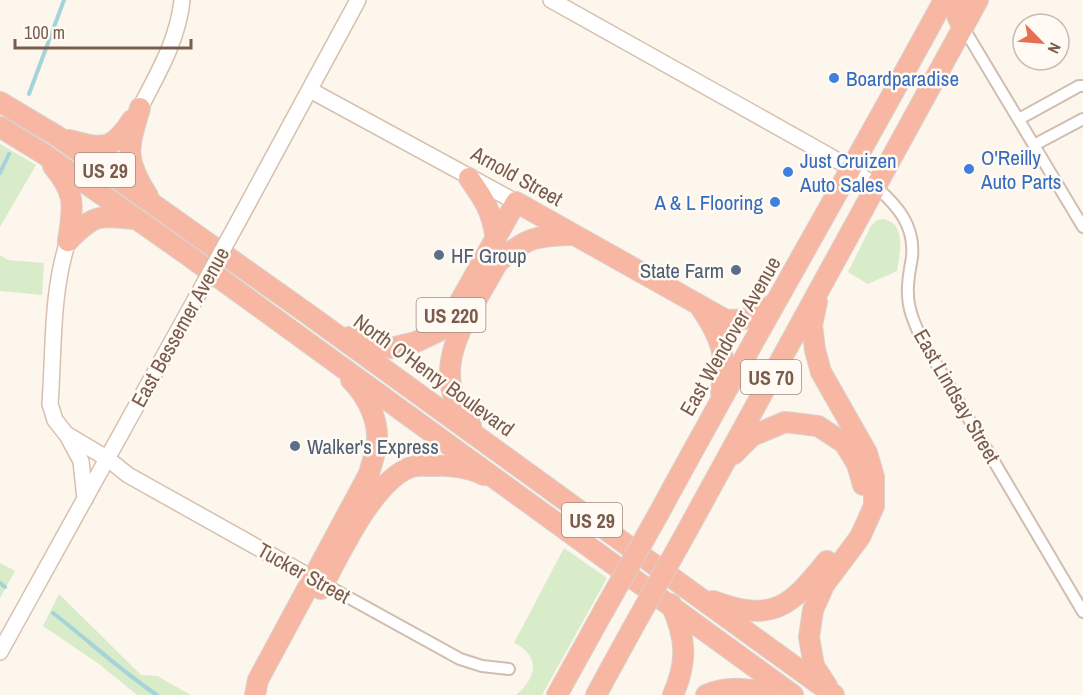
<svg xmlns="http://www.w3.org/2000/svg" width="1083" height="695" viewBox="0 0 1083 695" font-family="'Archivo Narrow',sans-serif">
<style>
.green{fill:#d8ecc9}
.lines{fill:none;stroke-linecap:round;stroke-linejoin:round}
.stream{stroke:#a5d3da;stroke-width:4}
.street-casing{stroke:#d1beb0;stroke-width:14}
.secondary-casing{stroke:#d6c0b0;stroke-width:18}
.highway-casing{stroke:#dad1cd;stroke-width:22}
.street{stroke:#fff;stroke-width:10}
.secondary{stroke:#fff;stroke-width:15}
.highway{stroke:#f7b7a3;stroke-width:20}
.secondary-bridge-casing{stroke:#d6c0b0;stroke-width:18;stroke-linecap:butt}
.highway-bridge-casing{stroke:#dad1cd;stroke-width:22;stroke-linecap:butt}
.secondary-bridge{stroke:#fff;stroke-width:15}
.highway-bridge{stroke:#f7b7a3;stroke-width:20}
.shop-dot{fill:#3f7fe0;stroke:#fffaf3;stroke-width:2}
.service-dot{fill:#5c6f8a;stroke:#fffaf3;stroke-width:2}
.labels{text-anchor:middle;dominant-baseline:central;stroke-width:5;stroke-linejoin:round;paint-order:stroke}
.shield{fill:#fffaf3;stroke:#a28b7f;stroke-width:1.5}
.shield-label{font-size:20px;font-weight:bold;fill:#7a5c4d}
.shop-label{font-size:21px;fill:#366cbe;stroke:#fffaf3;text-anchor:start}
.street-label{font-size:21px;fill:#7a5c4d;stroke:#fffaf3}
.service-label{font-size:21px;fill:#4e5e75;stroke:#fffaf3;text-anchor:start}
</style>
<rect width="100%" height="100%" fill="#fdf6ec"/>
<g class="green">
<path d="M 0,144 L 36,165 L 0,227 Z"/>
<path d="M 883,219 C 907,223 900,253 897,271 L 868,284 L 848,272 L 871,226 L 877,220 Z"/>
<path d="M 0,255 L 8,260 L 44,263 L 42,295 L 0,291 Z"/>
<path d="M 564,548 L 607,578 L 542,695 L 516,695 C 537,678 541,656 514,643 Z"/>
<path d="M 0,563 L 15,571 L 0,598 Z"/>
<path d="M 59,594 L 141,675 L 157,676 L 191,695 L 137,695 L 99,664 L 43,626 Z"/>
</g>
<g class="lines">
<g class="stream">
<path d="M 29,94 L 64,0"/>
<path d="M 0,173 L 9,154"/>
<path d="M 0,583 L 5,587"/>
<path d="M 53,613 C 88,640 121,671 157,695"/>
</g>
<g class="street-casing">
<g id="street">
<path d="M 963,27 L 1083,227"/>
<path d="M 1019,119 L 1079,86 L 1083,86"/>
<path d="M 1034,145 L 1083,119"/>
<path d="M 876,187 C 898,206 915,226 912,257 C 910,270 907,282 908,294 C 908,310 915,324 921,338 L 1083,612"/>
<path d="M 324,584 L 460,659 L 482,666 L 509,669"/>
</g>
</g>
<g class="secondary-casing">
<g id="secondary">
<path d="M 551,0 L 819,150 L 852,169 L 876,187"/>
<path d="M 310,90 L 516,202"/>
<path d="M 140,108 C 158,73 178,40 182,0"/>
<path d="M 239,220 L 358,0"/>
<path d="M 68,241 C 51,293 54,350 50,404 L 55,420 L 66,434 L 108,459 L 128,475 L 321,583"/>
<path d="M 68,437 L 81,461 L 85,499"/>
<path d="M 0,652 L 195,300"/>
</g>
</g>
<g class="highway-casing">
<g id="highway">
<path d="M 960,0 C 954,12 956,16 963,27"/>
<path d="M 0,102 L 57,136 L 308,314 L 834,695"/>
<path d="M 140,108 C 128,148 124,159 148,196"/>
<path d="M 0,127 L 44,154 L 189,256 L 793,695"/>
<path d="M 69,140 C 103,149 112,151 132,120"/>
<path d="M 53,166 C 77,195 73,206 68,241"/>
<path d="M 469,178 C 485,201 492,211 496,240"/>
<path d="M 68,241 C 93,215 98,215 134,219"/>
<path d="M 498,262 C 527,238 533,236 571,235"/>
<path d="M 817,302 L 812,325 L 815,350 L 821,372 L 867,453 L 874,477 L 874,506 L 860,537 L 824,585 L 813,610 L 809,637 L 814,666 L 827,686"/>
<path d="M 701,308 C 722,339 727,355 721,392"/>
<path d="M 349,337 L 391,348 L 416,342 L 439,331 L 453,314 L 516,202 L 726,320 C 747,320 757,318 773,304"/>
<path d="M 471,425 C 421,370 472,312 499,260"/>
<path d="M 734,454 L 752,436 L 785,422 L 818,426 L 844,443 L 857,464 L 863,485"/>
<path d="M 659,513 C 752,341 851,172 944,0"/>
<path d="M 687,531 L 978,0"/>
<path d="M 321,589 C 340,554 373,481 411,467 C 418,465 427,466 434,466 C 450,465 470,468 484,475"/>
<path d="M 713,601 C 773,623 790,607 827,561"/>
<path d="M 671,604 C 686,638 688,661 673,695"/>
<path d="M 255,695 L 258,680 L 369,474 C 371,465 375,456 376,446 C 381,423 367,396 351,380"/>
<path d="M 557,695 L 603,612"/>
<path d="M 596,695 L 631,631"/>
<path d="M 706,695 C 726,686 750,688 771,695"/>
</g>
</g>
<use href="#street" class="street"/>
<use href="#secondary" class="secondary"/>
<use href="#highway" class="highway"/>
<g class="secondary-bridge-casing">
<path id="secondary-bridge" d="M 195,300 L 239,220"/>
</g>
<g class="highway-bridge-casing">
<g id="highway-bridge">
<path d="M 603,612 L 659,513"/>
<path d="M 631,631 L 687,531"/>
</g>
</g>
<use href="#secondary-bridge" class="secondary-bridge"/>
<use href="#highway-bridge" class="highway-bridge"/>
</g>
<g class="shop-dot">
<circle cx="834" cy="78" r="6"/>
<circle cx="969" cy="169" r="6"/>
<circle cx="788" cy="172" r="6"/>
<circle cx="775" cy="202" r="6"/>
</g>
<g class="service-dot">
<circle cx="439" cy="255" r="6"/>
<circle cx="736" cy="270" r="6"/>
<circle cx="295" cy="446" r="6"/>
</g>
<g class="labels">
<g class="shield">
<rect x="75" y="153" width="60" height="34" rx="4.5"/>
<rect x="416.5" y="298" width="69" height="34" rx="4.5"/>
<rect x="741" y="360" width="60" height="34" rx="4.5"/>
<rect x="562" y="503" width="60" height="34" rx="4.5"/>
</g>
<g class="shield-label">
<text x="105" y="170">US 29</text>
<text x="451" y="315">US 220</text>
<text x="771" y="377">US 70</text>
<text x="592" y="520">US 29</text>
</g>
<g class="shop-label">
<text x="846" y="78">Boardparadise</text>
<text x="981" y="157">O'Reilly<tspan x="981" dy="24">Auto Parts</tspan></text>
<text x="800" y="160">Just Cruizen<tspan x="800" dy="24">Auto Sales</tspan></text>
<text x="763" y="202" text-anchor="end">A &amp; L Flooring</text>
</g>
<g class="street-label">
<text transform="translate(517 176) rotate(29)">Arnold Street</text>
<text transform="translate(180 327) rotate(-61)">East Bessemer Avenue</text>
<text transform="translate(730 336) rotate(-60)">East Wendover Avenue</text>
<text transform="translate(434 375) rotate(36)">North O'Henry Boulevard</text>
<text transform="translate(957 396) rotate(60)">East Lindsay Street</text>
<text transform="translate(304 573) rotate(29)">Tucker Street</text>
</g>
<g class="service-label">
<text x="451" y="255">HF Group</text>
<text x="724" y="270" text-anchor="end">State Farm</text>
<text x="307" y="446">Walker's Express</text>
</g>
</g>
<g transform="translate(1041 42) rotate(115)"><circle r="28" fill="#fffaf3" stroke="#cabbb1" stroke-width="1.5"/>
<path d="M0-4.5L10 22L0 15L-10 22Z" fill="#e76f51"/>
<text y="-9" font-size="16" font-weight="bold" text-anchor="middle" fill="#7a5c4d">N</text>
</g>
<path d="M15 39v9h176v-9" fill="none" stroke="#7a5c4d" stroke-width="3"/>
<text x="24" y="39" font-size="18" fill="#7a5c4d" stroke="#fffaf3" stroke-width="4.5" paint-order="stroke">100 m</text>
</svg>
